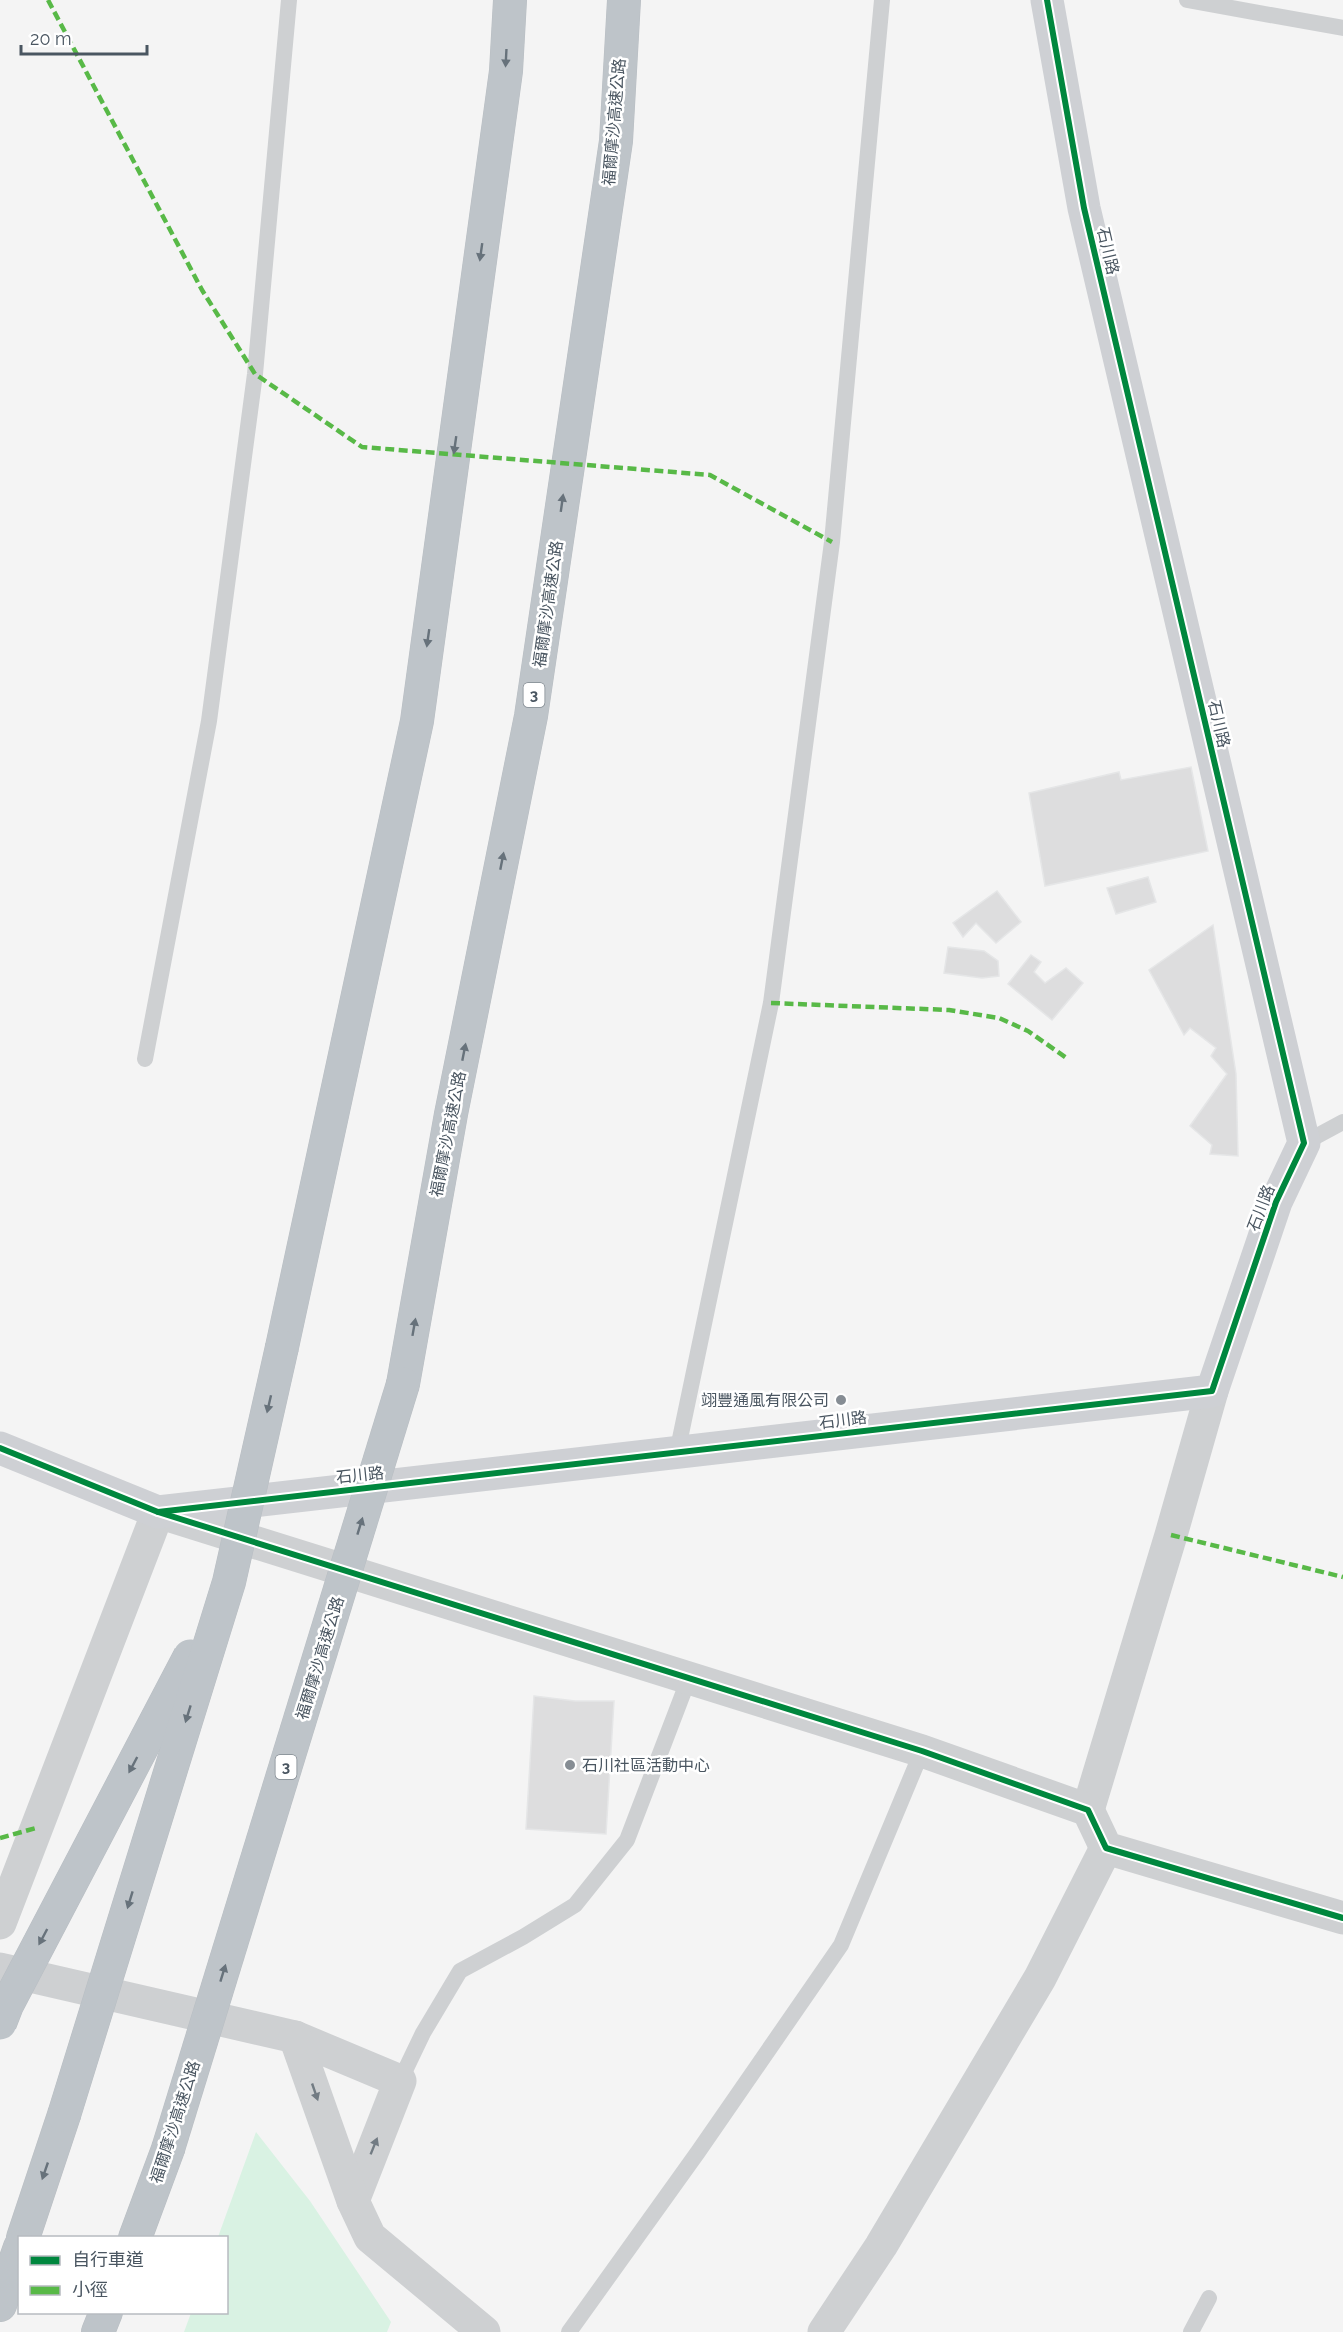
<svg xmlns="http://www.w3.org/2000/svg" width="1343" height="2332" viewBox="0 0 1343 2332" font-family="Raleway,'Noto Sans TC',sans-serif">
<style>
.green{fill:#d9f2e3}
.building{fill:#ddddde;stroke:#e5e6e7;stroke-width:1.5}
.lines{fill:none;stroke-linecap:round;stroke-linejoin:round}
.highway-casing{stroke:#b9bec3;stroke-width:34}
.lane{stroke:#ced0d2;stroke-width:16}
.street{stroke:#ced0d2;stroke-width:33}
.secondary{stroke:#ced0d4;stroke-width:33}
.highway{stroke:#bec4c9;stroke-width:33}
.highway-bridge-casing{stroke:#b9bec3;stroke-width:34;stroke-linecap:butt}
.highway-bridge{stroke:#bec4c9;stroke-width:33}
.quiet{stroke:#58b947;stroke-width:4.5;stroke-dasharray:9 4.5;stroke-linecap:butt}
.cycleway-casing{stroke:#fff;stroke-width:10}
.cycleway{stroke:#00873e;stroke-width:6}
.oneway{fill:#67727b}
.oneway2{fill:#727b83}
.poi-dot{fill:#868d94;stroke:#fff;stroke-width:2}
.labels{text-anchor:middle;dominant-baseline:central;stroke-width:5;stroke-linejoin:round;paint-order:stroke}
.shield{fill:#fff;stroke:#808990;stroke-width:1.5}
.shield-label{font-size:15px;font-weight:bold;fill:#4a5661}
.street-label{font-size:16px;fill:#4a5661;stroke:#fff}
.poi-label{font-size:16px;fill:#4a5661;stroke:#fff;text-anchor:end}
</style>
<rect width="100%" height="100%" fill="#f4f4f4"/>
<path class="green" d="M 256,2132 L 310,2201 L 391,2322 L 387,2332 L 184,2332 L 191,2313 L 226,2312 L 226,2238 L 218,2237 Z"/>
<g class="building">
<path d="M 1191,767 L 1208,851 L 1045,886 L 1029,793 L 1119,772 L 1121,780 Z"/>
<path d="M 1148,877 L 1156,902 L 1116,914 L 1107,888 Z"/>
<path d="M 997,891 L 1021,922 L 996,943 L 976,923 L 963,937 L 953,923 Z"/>
<path d="M 1213,925 L 1236,1074 L 1238,1156 L 1210,1154 L 1212,1145 L 1190,1126 L 1227,1074 L 1211,1056 L 1216,1048 L 1190,1028 L 1184,1035 L 1149,970 Z"/>
<path d="M 948,947 L 984,951 L 998,961 L 999,976 L 982,978 L 944,973 Z"/>
<path d="M 1031,955 L 1041,962 L 1034,972 L 1045,983 L 1066,968 L 1083,983 L 1052,1020 L 1008,984 Z"/>
<path d="M 534,1696 L 575,1701 L 614,1701 L 606,1834 L 526,1829 Z"/>
</g>
<g class="lines">
<g class="highway-casing">
<g id="highway">
<path d="M 282,1347 L 417,721 L 506,71 L 510,0"/>
<path d="M 403,1384 L 451,1114 L 531,716 L 616,141 L 624,0"/>
<path d="M 23,2238 L 64,2115"/>
<path d="M 135,2238 L 168,2149"/>
<path d="M 0,2305 L 20,2247"/>
<path d="M 98,2332 L 106,2312"/>
</g>
</g>
<g class="lane">
<path d="M 1187,0 L 1343,28"/>
<path d="M 145,1059 L 209,721 L 255,374 L 289,0"/>
<path d="M 1304,1143 L 1343,1122"/>
<path d="M 677,1453 L 771,1003 L 832,542 L 882,0"/>
<path d="M 400,2081 L 423,2033 L 460,1971 L 523,1937 L 575,1905 L 627,1840 L 689,1678"/>
<path d="M 569,2332 L 698,2152 L 841,1945 L 922,1751"/>
<path d="M 1191,2332 L 1209,2298"/>
</g>
<g class="street">
<path d="M 1088,1810 L 1171,1535 L 1212,1391"/>
<path d="M 0,1923 L 158,1512 L 922,1751 L 1088,1810 L 1106,1848 L 1343,1918"/>
<path d="M 0,1969 L 295,2037 L 400,2081 L 353,2201"/>
<path d="M 295,2037 L 353,2201 L 370,2237 L 484,2332"/>
<path d="M 824,2332 L 881,2246 L 1040,1978 L 1106,1848"/>
</g>
<path class="secondary" d="M 0,1448 L 158,1512 L 1212,1391 L 1276,1202 L 1304,1143 L 1084,208 L 1047,0"/>
<use href="#highway" class="highway"/>
<g class="highway-bridge-casing">
<g id="highway-bridge">
<path d="M 0,2023 L 7,2005 L 190,1656"/>
<path d="M 64,2115 L 229,1582 L 282,1347"/>
<path d="M 168,2149 L 403,1384"/>
</g>
</g>
<use href="#highway-bridge" class="highway-bridge"/>
<g class="quiet">
<path d="M 48,0 L 202,290 L 255,374 L 362,447 L 710,475 L 832,542"/>
<path d="M 771,1003 L 949,1010 L 999,1018 L 1028,1031 L 1068,1059"/>
<path d="M 1171,1535 L 1343,1577"/>
<path d="M 0,1838 L 36,1828"/>
</g>
<g class="cycleway-casing">
<g id="cycleway">
<path d="M 0,1448 L 158,1512 L 922,1751 L 1088,1810 L 1106,1848 L 1343,1918"/>
<path d="M 158,1512 L 1212,1391 L 1276,1202 L 1304,1143 L 1084,208 L 1047,0"/>
</g>
</g>
<use href="#cycleway" class="cycleway"/>
</g>
<defs><path id="oneway-solid" d="M-6-.8H1V-3.2L6.5 0L1 3.2V.8H-6Z" transform="scale(1.5)"/></defs>
<g class="oneway">
<use href="#oneway-solid" transform="translate(506 58) rotate(93)"/>
<use href="#oneway-solid" transform="translate(481 252) rotate(98)"/>
<use href="#oneway-solid" transform="translate(455 445) rotate(98)"/>
<use href="#oneway-solid" transform="translate(562 503) rotate(-82)"/>
<use href="#oneway-solid" transform="translate(428 638) rotate(98)"/>
<use href="#oneway-solid" transform="translate(502 861) rotate(-79)"/>
<use href="#oneway-solid" transform="translate(464 1052) rotate(-79)"/>
<use href="#oneway-solid" transform="translate(414 1327) rotate(-80)"/>
<use href="#oneway-solid" transform="translate(269 1404) rotate(103)"/>
<use href="#oneway-solid" transform="translate(360 1526) rotate(-73)"/>
<use href="#oneway-solid" transform="translate(188 1714) rotate(107)"/>
<use href="#oneway-solid" transform="translate(133 1765) rotate(118)"/>
<use href="#oneway-solid" transform="translate(130 1900) rotate(107)"/>
<use href="#oneway-solid" transform="translate(43 1937) rotate(118)"/>
<use href="#oneway-solid" transform="translate(223 1973) rotate(-73)"/>
<use href="#oneway-solid" transform="translate(45 2171) rotate(109)"/>
</g>
<g class="oneway2">
<use href="#oneway-solid" transform="translate(315 2092) rotate(71)"/>
<use href="#oneway-solid" transform="translate(374 2146) rotate(-68)"/>
</g>
<g class="poi-dot">
<circle cx="841" cy="1400" r="6"/>
<circle cx="570" cy="1765" r="6"/>
</g>
<g class="labels">
<g class="shield">
<rect x="523.5" y="683" width="21" height="24" rx="4.5"/>
<rect x="275.5" y="1755" width="21" height="24" rx="4.5"/>
</g>
<g class="shield-label">
<text x="534" y="695">3</text>
<text x="286" y="1767">3</text>
</g>
<g class="street-label">
<text transform="translate(614 122) rotate(-85)">福爾摩沙高速公路</text>
<text transform="translate(1108 251) rotate(77)">石川路</text>
<text transform="translate(548 604) rotate(-82)">福爾摩沙高速公路</text>
<text transform="translate(1219 724) rotate(77)">石川路</text>
<text transform="translate(448 1134) rotate(-79)">福爾摩沙高速公路</text>
<text transform="translate(1261 1208) rotate(-69)">石川路</text>
<text transform="translate(843 1420) rotate(-7)">石川路</text>
<text transform="translate(360 1475) rotate(-6)">石川路</text>
<text transform="translate(320 1658) rotate(-73)">福爾摩沙高速公路</text>
<text transform="translate(175 2122) rotate(-72)">福爾摩沙高速公路</text>
</g>
<g class="poi-label">
<text x="829" y="1400">翊豐通風有限公司</text>
<text x="582" y="1765" text-anchor="start">石川社區活動中心</text>
</g>
</g>
<rect x="18" y="2236" width="210" height="78" fill="#ffffff" stroke="#b7bbc0" stroke-width="1.5"/>
<rect x="30" y="2256" width="30" height="9" fill="#00873e" stroke="#b7bbc0" stroke-width="1.5"/>
<text x="72" y="2266" font-size="18" fill="#4a5661">自行車道</text>
<rect x="30" y="2286" width="30" height="9" fill="#58b947" stroke="#b7bbc0" stroke-width="1.5"/>
<text x="72" y="2296" font-size="18" fill="#4a5661">小徑</text>
<path d="M21 45v9h126v-9" fill="none" stroke="#4a5661" stroke-width="3"/>
<text x="30" y="45" font-size="18" fill="#4a5661" stroke="#ffffff" stroke-width="4.5" paint-order="stroke">20 m</text>
</svg>
